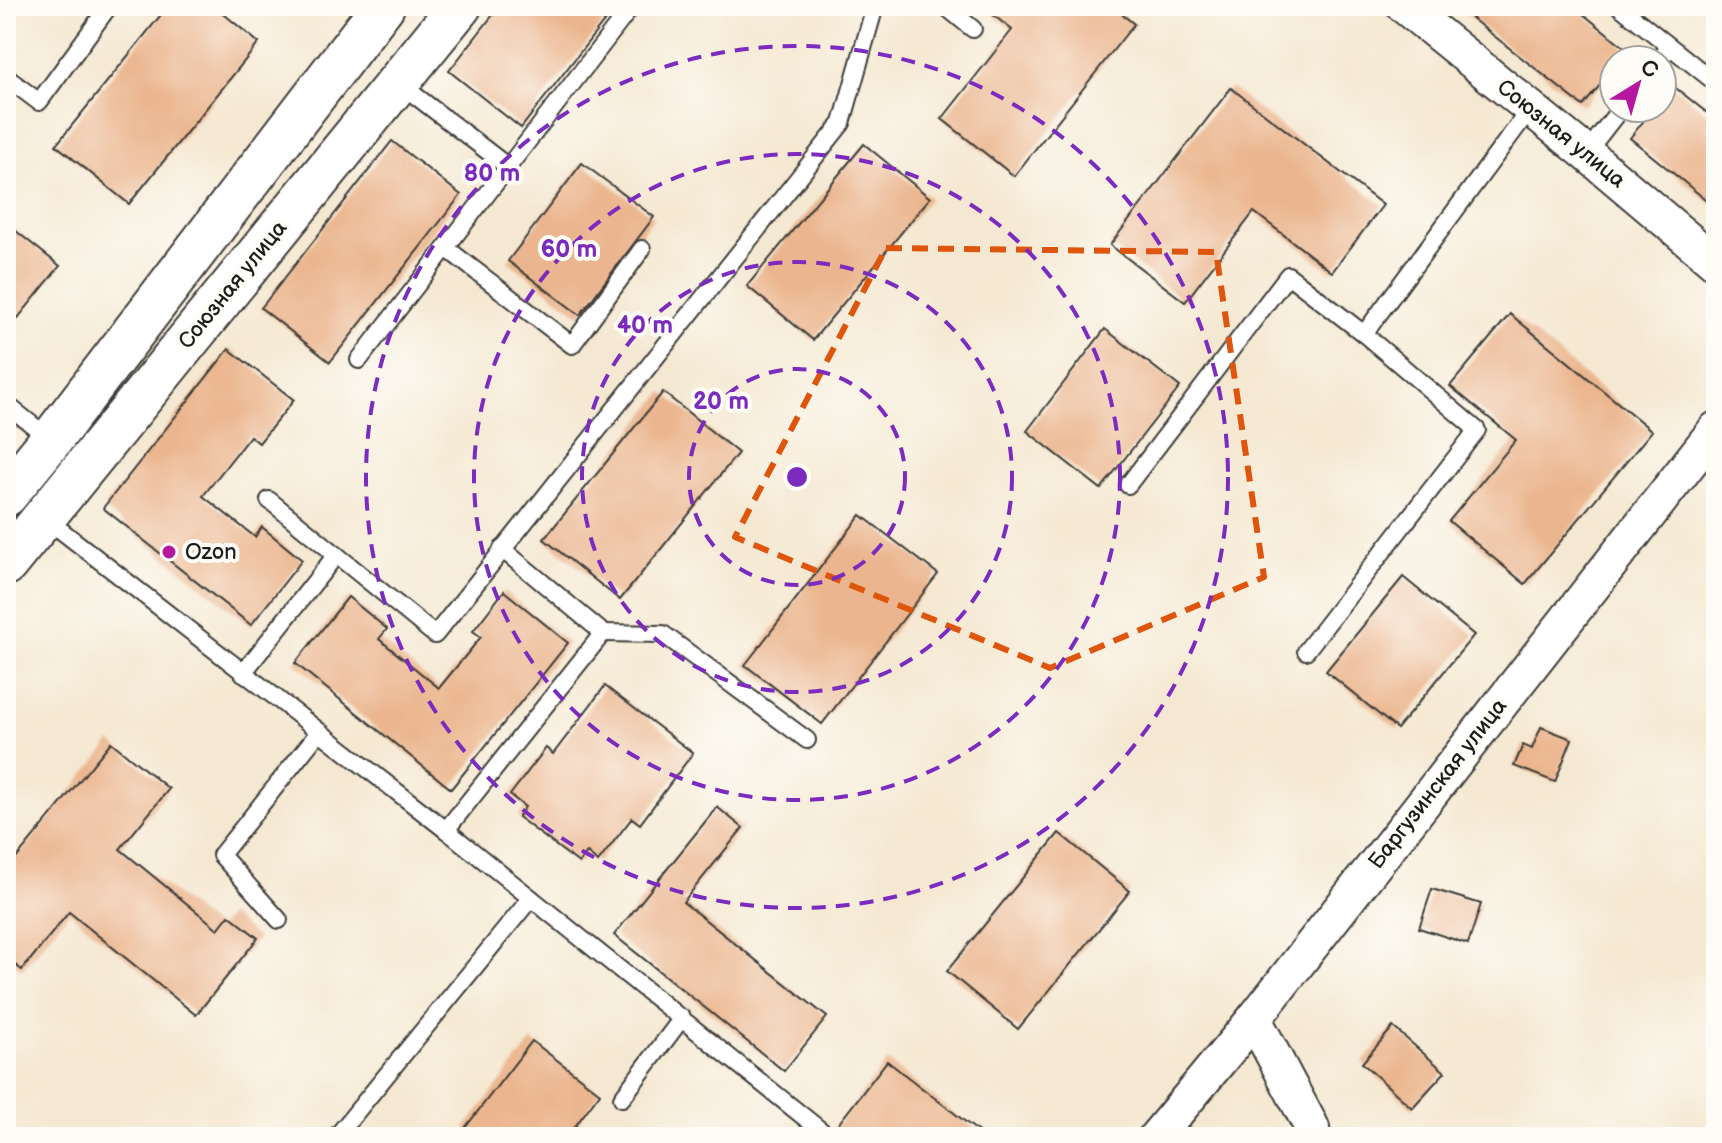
<svg xmlns="http://www.w3.org/2000/svg" width="1722" height="1143" viewBox="0 0 1722 1143" font-family="'Balsamiq Sans',sans-serif">
<style>
.building{fill:#ebb68f}
.lines{fill:none;stroke-linecap:round;stroke-linejoin:round}
.service-casing{stroke:#3d3b37;stroke-width:20}
.minor-casing{stroke:#3d3b37;stroke-width:38}
.tertiary-casing{stroke:#3d3b37;stroke-width:46}
.service{stroke:#fff;stroke-width:16}
.minor{stroke:#fff;stroke-width:34}
.tertiary{stroke:#fff;stroke-width:42}
.marked{fill:none;stroke:#de560d;stroke-width:6;stroke-dasharray:16 10;stroke-linejoin:round}
.ring{fill:none;stroke:#7b2cbf;stroke-width:4;stroke-dasharray:14 10}
.poi-dot{fill:#b5179e;stroke:#fdfcf7;stroke-width:3}
.labels{text-anchor:middle;dominant-baseline:central;stroke-width:8;stroke-linejoin:round;paint-order:stroke}
.street-label{font-size:22px;fill:#1c1c1c;stroke:#fdfcf7}
.poi-label{font-size:22px;fill:#1c1c1c;stroke:#fdfcf7;text-anchor:start}
.centre{fill:#7b2cbf;stroke:#fdfcf7;stroke-width:4}
.ring-label{font-size:24px;text-anchor:middle;font-weight:bold;fill:#7b2cbf;stroke:#fdfcf7;stroke-width:8;stroke-linejoin:round;paint-order:stroke}
</style>
<rect width="100%" height="100%" fill="#fdfcf7"/>
<filter id="ink" filterUnits="userSpaceOnUse"><feTurbulence type="fractalNoise" baseFrequency=".0125" numOctaves="2"/><feDisplacementMap in="SourceGraphic" scale="16" xChannelSelector="R" yChannelSelector="G"/><feConvolveMatrix kernelMatrix="1 2 1 2 8 2 1 2 1" color-interpolation-filters="sRGB"/></filter>
<filter id="wash" filterUnits="userSpaceOnUse"><feTurbulence type="fractalNoise" baseFrequency=".006" numOctaves="4" result="noise"/><feDisplacementMap in="SourceGraphic" scale="32" xChannelSelector="R" yChannelSelector="G"/><feGaussianBlur stdDeviation="1.8" result="paint"/><feColorMatrix in="noise" values="0 0 0 0 0 0 0 0 0 0 0 0 0 0 0 0 0 1.4 0 .05"/><feComposite in="paint" operator="in"/></filter>
<g filter="url(#wash)">
<rect width="100%" height="100%" fill="#f5e8d2"/>
<g id="blocks">
<g class="building">
<path d="M 168,6 L 214,6 L 259,43 L 129,204 L 56,145 Z"/>
<path d="M 500,6 L 616,6 L 521,128 L 449,71 Z"/>
<path d="M 982,6 L 1112,6 L 1134,24 L 1014,176 L 942,119 L 1012,30 Z"/>
<path d="M 1456,6 L 1573,6 L 1628,50 L 1620,60 L 1614,60 L 1614,68 L 1583,106 Z"/>
<path d="M 1672,85 L 1716,120 L 1716,208 L 1630,138 L 1654,108 L 1662,108 L 1662,98 Z"/>
<path d="M 1231,88 L 1383,205 L 1332,272 L 1254,212 L 1185,302 L 1110,245 Z"/>
<path d="M 392,141 L 461,195 L 330,362 L 261,308 Z"/>
<path d="M 864,144 L 930,198 L 813,340 L 747,286 Z"/>
<path d="M 582,163 L 654,217 L 580,315 L 508,261 Z"/>
<path d="M 6,223 L 60,266 L 6,333 Z"/>
<path d="M 1510,314 L 1652,431 L 1525,584 L 1449,521 L 1516,440 L 1450,386 Z"/>
<path d="M 1105,329 L 1180,387 L 1101,489 L 1027,431 Z"/>
<path d="M 229,349 L 294,400 L 259,443 L 250,436 L 203,496 L 255,537 L 262,527 L 302,560 L 251,625 L 103,508 Z"/>
<path d="M 663,392 L 738,453 L 620,600 L 544,539 Z"/>
<path d="M 861,515 L 938,574 L 822,724 L 745,665 Z"/>
<path d="M 1403,577 L 1474,635 L 1397,729 L 1326,671 Z"/>
<path d="M 504,591 L 568,643 L 451,789 L 295,663 L 348,597 L 387,629 L 379,639 L 439,688 L 481,637 L 473,631 Z"/>
<path d="M 605,686 L 693,753 L 640,824 L 632,818 L 598,862 L 587,853 L 579,863 L 518,817 L 525,807 L 510,795 L 546,748 L 553,754 Z"/>
<path d="M 1541,727 L 1572,739 L 1555,782 L 1514,766 L 1523,745 L 1532,749 Z"/>
<path d="M 111,742 L 169,789 L 120,849 L 218,929 L 229,915 L 258,938 L 196,1015 L 69,912 L 22,970 L 6,958 L 6,871 Z"/>
<path d="M 717,807 L 743,828 L 683,902 L 827,1017 L 784,1071 L 614,935 Z"/>
<path d="M 1059,833 L 1130,891 L 1018,1029 L 947,971 Z"/>
<path d="M 1432,889 L 1481,904 L 1468,944 L 1419,928 Z"/>
<path d="M 1393,1027 L 1445,1072 L 1412,1108 L 1362,1063 Z"/>
<path d="M 532,1041 L 600,1093 L 567,1137 L 478,1137 L 465,1128 Z"/>
<path d="M 887,1061 L 985,1137 L 850,1137 L 836,1127 Z"/>
</g>
</g>
</g>
<g filter="url(#ink)">
<use href="#blocks" fill-opacity="0" stroke="#3d3b37" stroke-width="2"/>
<g class="lines">
<g class="service-casing">
<g id="service">
<path d="M 945,6 L 973,29"/>
<path d="M 1619,6 L 1716,83"/>
<path d="M 1659,60 L 1670,47"/>
<path d="M 6,77 L 39,102 L 109,6"/>
<path d="M 1586,153 L 1621,108"/>
<path d="M 508,167 L 632,6"/>
<path d="M 446,248 L 572,345 L 642,249"/>
<path d="M 359,360 L 508,167 L 399,83"/>
<path d="M 6,404 L 50,439"/>
<path d="M 1128,485 L 1288,275 L 1364,334"/>
<path d="M 269,500 L 435,635 L 842,123 L 875,6"/>
<path d="M 45,518 L 446,830 L 603,633 L 502,549"/>
<path d="M 603,633 L 663,634 L 807,740"/>
<path d="M 1306,651 L 1477,430 L 1364,334 L 1530,109"/>
<path d="M 243,673 L 336,555"/>
<path d="M 446,830 L 829,1137"/>
<path d="M 279,920 L 221,855 L 319,732"/>
<path d="M 622,1098 L 682,1018"/>
<path d="M 336,1137 L 531,898"/>
</g>
</g>
<g class="minor-casing">
<g id="minor">
<path d="M 1404,6 L 1586,153 L 1716,263"/>
<path d="M 1254,1019 L 1312,1128 L 1309,1137"/>
<path d="M 1156,1137 L 1254,1019 L 1716,429"/>
</g>
</g>
<g class="tertiary-casing">
<g id="tertiary">
<path d="M 6,495 L 51,440 L 383,6"/>
<path d="M 6,564 L 460,6"/>
</g>
</g>
<use href="#service" class="service"/>
<use href="#minor" class="minor"/>
<use href="#tertiary" class="tertiary"/>
</g>
</g>
<path class="marked" d="M 886,248 L 1216,252 L 1264,577 L 1050,668 L 735,537 Z"/>
<g class="ring">
<circle cx="797" cy="477" r="108"/>
<circle cx="797" cy="477" r="215"/>
<circle cx="797" cy="477" r="323"/>
<circle cx="797" cy="477" r="431"/>
</g>
<circle class="poi-dot" cx="169" cy="552" r="8"/>
<g class="labels">
<g class="street-label">
<text transform="translate(1561 134) rotate(39)">Союзная улица</text>
<text transform="translate(233 285) rotate(-51)">Союзная улица</text>
<text transform="translate(1438 784) rotate(-52)">Баргузинская улица</text>
</g>
<g class="poi-label">
<text x="185" y="552">Ozon</text>
</g>
</g>
<circle cx="797" cy="477" r="12" class="centre"/>
<g class="ring-label">
<text x="492" y="181">80 m</text>
<text x="569" y="257">60 m</text>
<text x="645" y="333">40 m</text>
<text x="721" y="409">20 m</text>
</g>
<rect width="1722" height="1143" fill="none" stroke="#fdfcf7" stroke-width="32"/>
<g transform="translate(1638 84) rotate(37)"><circle r="38" fill="#fdfcf7" stroke="#a3a29f" stroke-width="2"/>
<path d="M0-6L14 30L0 20L-14 30Z" fill="#b5179e"/>
<text y="-12" font-size="22" font-weight="bold" text-anchor="middle" fill="#1c1c1c">С</text>
</g>
</svg>
